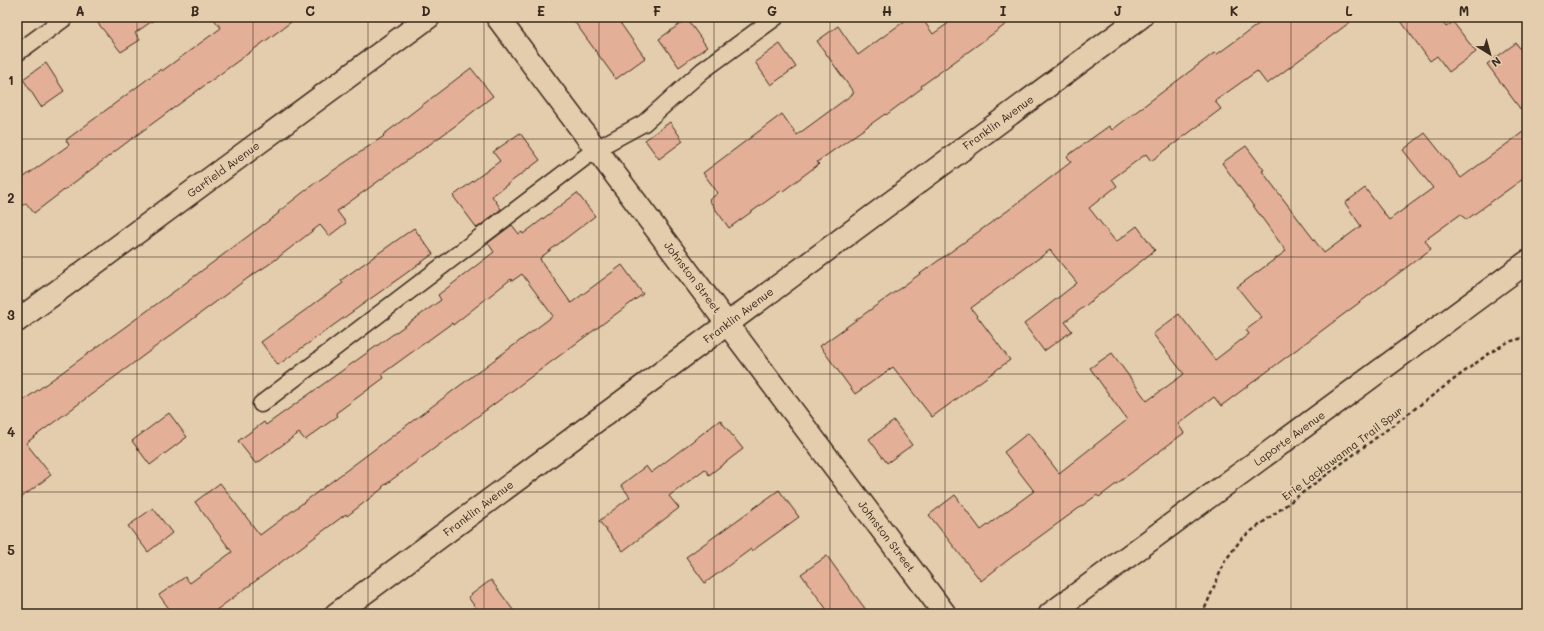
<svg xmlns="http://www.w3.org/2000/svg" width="1544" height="631" viewBox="0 0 1544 631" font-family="Mali,sans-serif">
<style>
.building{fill:#e4af97;stroke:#3b2a1e}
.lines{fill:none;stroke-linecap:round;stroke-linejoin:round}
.service-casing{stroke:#3b2a1e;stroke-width:19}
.minor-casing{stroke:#3b2a1e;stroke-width:25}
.path{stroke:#3b2a1e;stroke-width:2.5;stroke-dasharray:4 3;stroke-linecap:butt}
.service{stroke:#e3cdad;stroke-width:16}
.minor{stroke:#e3cdad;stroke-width:22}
.grid{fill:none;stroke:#3b2a1e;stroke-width:1;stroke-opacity:0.55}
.labels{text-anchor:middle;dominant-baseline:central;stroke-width:3.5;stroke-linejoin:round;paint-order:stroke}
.street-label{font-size:11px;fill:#3b2a1e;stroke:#e3cdad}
.neatline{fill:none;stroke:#3b2a1e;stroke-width:1.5}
.grid-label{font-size:13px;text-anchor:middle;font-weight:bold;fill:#3b2a1e}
</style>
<rect width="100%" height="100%" fill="#e3cdad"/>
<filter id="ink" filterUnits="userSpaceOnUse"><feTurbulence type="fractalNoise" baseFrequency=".025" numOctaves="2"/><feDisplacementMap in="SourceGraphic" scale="8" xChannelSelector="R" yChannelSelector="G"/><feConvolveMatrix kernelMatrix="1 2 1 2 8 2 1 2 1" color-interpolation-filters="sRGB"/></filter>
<g filter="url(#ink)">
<g class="building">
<path d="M 93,17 L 158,17 L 135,33 L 140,40 L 121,52 Z"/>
<path d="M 212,17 L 298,17 L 130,140 L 34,213 L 26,203 L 17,209 L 17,182 L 69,145 L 66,140 L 161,69 L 162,71 L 221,28 Z"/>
<path d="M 571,17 L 616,17 L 645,58 L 616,79 Z"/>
<path d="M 910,17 L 921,17 L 933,34 L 957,17 L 1016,17 L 921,86 L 922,88 L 886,115 L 885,114 L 817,162 L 819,164 L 783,191 L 782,190 L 729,228 L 709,200 L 718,193 L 703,173 L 782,114 L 797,135 L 854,93 L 817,41 L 838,26 L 858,55 Z"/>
<path d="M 1268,17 L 1357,17 L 1267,84 L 1257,71 L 1215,101 L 1221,109 L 1151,161 L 1146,154 L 1112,179 L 1117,186 L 1089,208 L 1116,242 L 1137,226 L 1155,250 L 1065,322 L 1072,331 L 1044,351 L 1024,324 L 1077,283 L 1050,250 L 971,308 L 1010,360 L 932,417 L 893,367 L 855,394 L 820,346 L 1010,209 L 1071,162 L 1067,156 L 1109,126 L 1112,130 L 1214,53 L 1216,55 Z"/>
<path d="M 1398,17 L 1439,17 L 1446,27 L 1453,22 L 1476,52 L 1449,72 L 1437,56 L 1430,61 Z"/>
<path d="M 687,19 L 707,47 L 679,67 L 659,39 Z"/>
<path d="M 1516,43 L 1527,58 L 1527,118 L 1487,64 Z"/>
<path d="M 780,44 L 796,67 L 771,85 L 755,62 Z"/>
<path d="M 46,63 L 64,91 L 41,107 L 23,79 Z"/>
<path d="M 471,68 L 493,96 L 455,126 L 337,211 L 346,223 L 329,236 L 320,225 L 271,263 L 248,278 L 26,443 L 51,475 L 17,501 L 17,405 L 176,290 L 279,213 L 278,212 L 315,183 L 384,136 L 383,135 Z"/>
<path d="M 670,122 L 683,141 L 659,159 L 645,140 Z"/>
<path d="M 1527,129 L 1527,176 L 1466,220 L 1461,214 L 1425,240 L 1431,249 L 1221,406 L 1214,397 L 1178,424 L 1184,433 L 1099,497 L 1097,495 L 1013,556 L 981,581 L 929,515 L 955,495 L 981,530 L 1034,491 L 1004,452 L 1028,433 L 1059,473 L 1127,420 L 1090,368 L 1112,353 L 1147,401 L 1184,374 L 1153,334 L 1179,314 L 1215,360 L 1249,334 L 1246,330 L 1262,318 L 1237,287 L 1286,251 L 1222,163 L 1246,146 L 1264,170 L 1262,171 L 1324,253 L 1361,226 L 1345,203 L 1365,188 L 1389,220 L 1433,188 L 1403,150 L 1425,133 L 1461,178 Z"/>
<path d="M 520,133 L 540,160 L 492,196 L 501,209 L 477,228 L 453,196 L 500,161 L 493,152 Z"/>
<path d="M 577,193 L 595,216 L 540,258 L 541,261 L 571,303 L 622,265 L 643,294 L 382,487 L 383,488 L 347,516 L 346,514 L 211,614 L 173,614 L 159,595 L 185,577 L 190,583 L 232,552 L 195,502 L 220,483 L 260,535 L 553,316 L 522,274 L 512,281 L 511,279 L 453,325 L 452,323 L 382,374 L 384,378 L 336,413 L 338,416 L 305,440 L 299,433 L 256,464 L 238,441 L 264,422 L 266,425 L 441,300 L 438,295 L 494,252 L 488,243 L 512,225 L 519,234 L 522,232 L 523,234 Z"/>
<path d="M 414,228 L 433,254 L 278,365 L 261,342 L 343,283 L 341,280 Z"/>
<path d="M 169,413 L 187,437 L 150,465 L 132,441 Z"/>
<path d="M 720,420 L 743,449 L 709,475 L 705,469 L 669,496 L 679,508 L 623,551 L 599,521 L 630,497 L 621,485 L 646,466 L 651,473 Z"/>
<path d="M 894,421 L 912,445 L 887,463 L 869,439 Z"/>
<path d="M 779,490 L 799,517 L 752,551 L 751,549 L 705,583 L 686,557 Z"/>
<path d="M 153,508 L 172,533 L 148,552 L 128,526 Z"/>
<path d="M 827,556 L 855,595 L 869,614 L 830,614 L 801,574 Z"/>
<path d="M 491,580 L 516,614 L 480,614 L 468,597 Z"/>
</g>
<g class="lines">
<g class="service-casing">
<g id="service">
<path d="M 17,53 L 66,17"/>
<path d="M 261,404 L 596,149 L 644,123 L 702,71 L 776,17"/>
</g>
</g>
<g class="minor-casing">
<g id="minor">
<path d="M 497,17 L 945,614"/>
<path d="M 17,321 L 429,17"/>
<path d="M 336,614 L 1141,17"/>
<path d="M 1050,614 L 1527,262"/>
</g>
</g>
<path class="path" d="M 1201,614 L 1205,608 L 1225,561 L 1242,538 L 1488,354 L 1508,342 L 1527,337"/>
<use href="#service" class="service"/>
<use href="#minor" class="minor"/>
</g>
</g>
<path class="grid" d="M 137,17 L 137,614M 253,17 L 253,614M 368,17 L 368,614M 484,17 L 484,614M 599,17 L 599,614M 714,17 L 714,614M 830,17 L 830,614M 945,17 L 945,614M 1060,17 L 1060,614M 1176,17 L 1176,614M 1291,17 L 1291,614M 1407,17 L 1407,614M 17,139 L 1527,139M 17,257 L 1527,257M 17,374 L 1527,374M 17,492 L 1527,492"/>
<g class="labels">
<g class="street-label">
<text transform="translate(998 122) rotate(-36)">Franklin Avenue</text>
<text transform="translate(223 169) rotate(-36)">Garfield Avenue</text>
<text transform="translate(693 277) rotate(53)">Johnston Street</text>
<text transform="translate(738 315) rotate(-37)">Franklin Avenue</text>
<text transform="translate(1289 438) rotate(-36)">Laporte Avenue</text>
<text transform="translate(1342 453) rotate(-37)">Erie Lackawanna Trail Spur</text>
<text transform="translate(478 508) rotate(-37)">Franklin Avenue</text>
<text transform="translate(887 536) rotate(53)">Johnston Street</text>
</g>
</g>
<rect width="1544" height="631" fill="none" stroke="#e3cdad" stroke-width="44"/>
<g transform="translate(1490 54) rotate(143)" stroke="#e3cdad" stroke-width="3" paint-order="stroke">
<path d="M0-3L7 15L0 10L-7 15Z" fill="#3b2a1e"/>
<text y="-6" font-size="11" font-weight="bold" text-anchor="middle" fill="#3b2a1e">N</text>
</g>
<rect x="22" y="22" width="1500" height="587" class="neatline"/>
<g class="grid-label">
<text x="80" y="16">A</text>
<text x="195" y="16">B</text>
<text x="310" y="16">C</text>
<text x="426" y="16">D</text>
<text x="541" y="16">E</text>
<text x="657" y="16">F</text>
<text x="772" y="16">G</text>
<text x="887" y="16">H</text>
<text x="1003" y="16">I</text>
<text x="1118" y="16">J</text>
<text x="1234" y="16">K</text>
<text x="1349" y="16">L</text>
<text x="1464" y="16">M</text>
<text x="11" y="85">1</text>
<text x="11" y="203">2</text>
<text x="11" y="320">3</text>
<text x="11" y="437">4</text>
<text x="11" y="555">5</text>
</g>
</svg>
